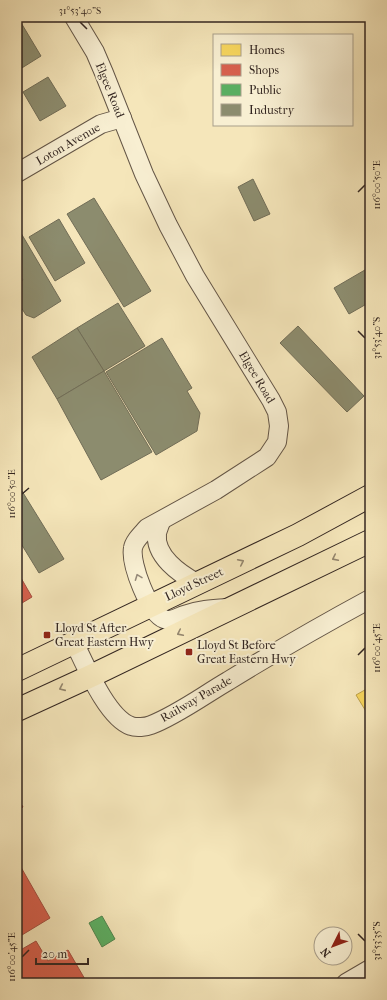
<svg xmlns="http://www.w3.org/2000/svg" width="387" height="1000" viewBox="0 0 387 1000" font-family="'IM FELL French Canon',serif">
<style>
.homes{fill:#f6d55c;stroke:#bca04a}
.shops{fill:#d6604d;stroke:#a54f40}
.public{fill:#5aae61;stroke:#4e854e}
.industry{fill:#8c8c6e;stroke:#716d57}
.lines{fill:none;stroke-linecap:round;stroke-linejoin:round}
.minor-casing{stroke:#645647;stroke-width:20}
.major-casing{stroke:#332621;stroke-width:24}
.minor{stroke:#f8efd2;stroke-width:18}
.major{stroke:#f5e6ba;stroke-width:22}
.oneway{stroke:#94866e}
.oneway2{stroke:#968a7a}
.ticks{fill:none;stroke:#332621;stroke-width:1.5}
.poi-dot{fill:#8f2418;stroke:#f8efd2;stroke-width:1.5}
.labels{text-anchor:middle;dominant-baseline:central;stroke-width:4;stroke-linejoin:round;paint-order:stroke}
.street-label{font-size:12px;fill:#332621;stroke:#f8efd2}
.poi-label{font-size:12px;fill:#332621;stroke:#f8efd2;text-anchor:start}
.neatline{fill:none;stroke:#332621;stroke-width:1.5}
.ticks-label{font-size:10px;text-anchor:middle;fill:#332621}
</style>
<rect width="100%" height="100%" fill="#f5e6ba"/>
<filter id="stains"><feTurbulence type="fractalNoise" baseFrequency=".005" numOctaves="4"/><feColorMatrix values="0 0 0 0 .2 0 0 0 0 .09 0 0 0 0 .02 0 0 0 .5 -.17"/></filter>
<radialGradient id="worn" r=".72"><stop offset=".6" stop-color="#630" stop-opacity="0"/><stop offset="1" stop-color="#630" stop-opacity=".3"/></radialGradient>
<path class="homes" d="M 370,687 L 370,718 L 356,695 Z"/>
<g class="shops">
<path d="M 17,571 L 32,597 L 17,606 Z"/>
<path d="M 17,797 L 23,807 L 17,811 Z"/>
<path d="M 18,862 L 50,918 L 17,938 L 17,863 Z"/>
<path d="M 36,941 L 48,961 L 68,950 L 86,981 L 81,983 L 17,983 L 17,952 Z"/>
</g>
<path class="public" d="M 102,916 L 115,939 L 102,947 L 89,923 Z"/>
<g class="industry">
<path d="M 20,21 L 41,56 L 17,71 L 17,22 Z"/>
<path d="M 48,77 L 66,106 L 40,121 L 23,92 Z"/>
<path d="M 253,179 L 270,214 L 254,221 L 238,187 Z"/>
<path d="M 94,198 L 151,291 L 124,307 L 67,214 Z"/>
<path d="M 59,219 L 85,263 L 55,281 L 29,237 Z"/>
<path d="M 18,228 L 61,301 L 34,318 L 26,315 L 17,301 L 17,284 L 23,280 L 17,271 Z"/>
<path d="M 370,267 L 370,302 L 349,314 L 334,288 Z"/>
<path d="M 118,303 L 145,346 L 104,371 L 77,328 Z"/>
<path d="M 298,326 L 364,396 L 347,412 L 280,343 Z"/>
<path d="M 77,328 L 104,371 L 57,399 L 32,357 Z"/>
<path d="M 162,338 L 192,388 L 187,391 L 200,413 L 197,431 L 156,455 L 106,372 Z"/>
<path d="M 104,371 L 152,452 L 101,480 L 57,399 Z"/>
<path d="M 17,483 L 64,559 L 39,573 L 17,537 Z"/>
</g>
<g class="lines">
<g class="minor-casing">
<g id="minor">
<path d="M 74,17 L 95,52 L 104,73 L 144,174 L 168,225 L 195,276 L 271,400 L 277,412 L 279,426 L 277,442 L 267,457 L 216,490 L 147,528 C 142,534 134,541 133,548 C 130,564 149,613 164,619 C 171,622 178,617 184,615 C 198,610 212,609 227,608"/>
<path d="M 17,173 L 101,124 L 122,118"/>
<path d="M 161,521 C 160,525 158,529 157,533 C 154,556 180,574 197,583"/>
<path d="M 74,642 C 85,664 107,718 131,726 C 136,728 146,727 151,725 C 177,715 204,695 228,681 C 275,652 322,625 370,599"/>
<path d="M 346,983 L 370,969"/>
</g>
</g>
<g class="major-casing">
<g id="major">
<path d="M 17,670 L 298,535 L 370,496"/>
<path d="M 17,710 L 91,676 L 370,541"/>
</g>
</g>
<use href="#minor" class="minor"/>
<use href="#major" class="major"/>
</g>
<defs><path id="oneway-chevron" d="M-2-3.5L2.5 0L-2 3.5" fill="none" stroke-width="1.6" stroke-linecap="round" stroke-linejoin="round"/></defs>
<g class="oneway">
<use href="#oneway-chevron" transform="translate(335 558) rotate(154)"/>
<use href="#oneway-chevron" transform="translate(241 562) rotate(-26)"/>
<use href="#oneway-chevron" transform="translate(180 633) rotate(154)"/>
<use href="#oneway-chevron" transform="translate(62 688) rotate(156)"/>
</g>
<use class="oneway2" href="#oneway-chevron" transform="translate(138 577) rotate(-111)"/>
<path class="ticks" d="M 80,22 L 87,29M 358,192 L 365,185M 358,331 L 365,338M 22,494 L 29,488M 358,655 L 365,648M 358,934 L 365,941M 22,957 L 29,950"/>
<g class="poi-dot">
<rect x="43" y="631" width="8" height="8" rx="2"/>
<rect x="185" y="648" width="8" height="8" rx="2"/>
</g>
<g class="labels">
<g class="street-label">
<text transform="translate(110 90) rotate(68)">Elgee Road</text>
<text transform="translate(68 144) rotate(-30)">Loton Avenue</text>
<text transform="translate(257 377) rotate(59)">Elgee Road</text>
<text transform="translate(194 584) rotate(-25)">Lloyd Street</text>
<text transform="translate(196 699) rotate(-30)">Railway Parade</text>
</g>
<g class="poi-label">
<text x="55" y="628">Lloyd St After<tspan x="55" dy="14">Great Eastern Hwy</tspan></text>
<text x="197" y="645">Lloyd St Before<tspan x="197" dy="14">Great Eastern Hwy</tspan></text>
</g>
</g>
<rect width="387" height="1000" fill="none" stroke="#f5e6ba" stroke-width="44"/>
<rect x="213" y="34" width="140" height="92" fill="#f8efd2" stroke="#a99f8b"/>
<rect x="221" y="44" width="20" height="12" fill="#f6d55c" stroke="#a99f8b"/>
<text x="249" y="54" font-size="12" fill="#332621">Homes</text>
<rect x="221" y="64" width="20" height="12" fill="#d6604d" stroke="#a99f8b"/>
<text x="249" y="74" font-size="12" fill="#332621">Shops</text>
<rect x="221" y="84" width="20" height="12" fill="#5aae61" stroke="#a99f8b"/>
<text x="249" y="94" font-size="12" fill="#332621">Public</text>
<rect x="221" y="104" width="20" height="12" fill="#8c8c6e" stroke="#a99f8b"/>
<text x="249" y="114" font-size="12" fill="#332621">Industry</text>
<g transform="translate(333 946) rotate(228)"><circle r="19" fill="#f8efd2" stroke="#a99f8b"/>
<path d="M0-3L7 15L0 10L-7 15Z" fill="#8f2418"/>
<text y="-6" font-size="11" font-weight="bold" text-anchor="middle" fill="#332621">N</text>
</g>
<path d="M36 958v6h52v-6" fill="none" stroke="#332621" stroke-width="2"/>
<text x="42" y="958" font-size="12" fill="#332621" stroke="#f8efd2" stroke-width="3" paint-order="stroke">20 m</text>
<rect x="22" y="22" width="343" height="956" class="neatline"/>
<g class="ticks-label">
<text x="80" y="14">31°53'40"S</text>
<text transform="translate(376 185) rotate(-90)" y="4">116°00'50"E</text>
<text transform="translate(376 338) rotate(-90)" y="4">31°53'40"S</text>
<text transform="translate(11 494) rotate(-90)" y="4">116°00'50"E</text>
<text transform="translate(376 648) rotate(-90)" y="4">116°00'45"E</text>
<text transform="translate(376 941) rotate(-90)" y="4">31°53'35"S</text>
<text transform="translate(11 957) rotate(-90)" y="4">116°00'45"E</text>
</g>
<rect width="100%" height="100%" filter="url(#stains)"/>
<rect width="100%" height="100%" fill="url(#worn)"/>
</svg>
